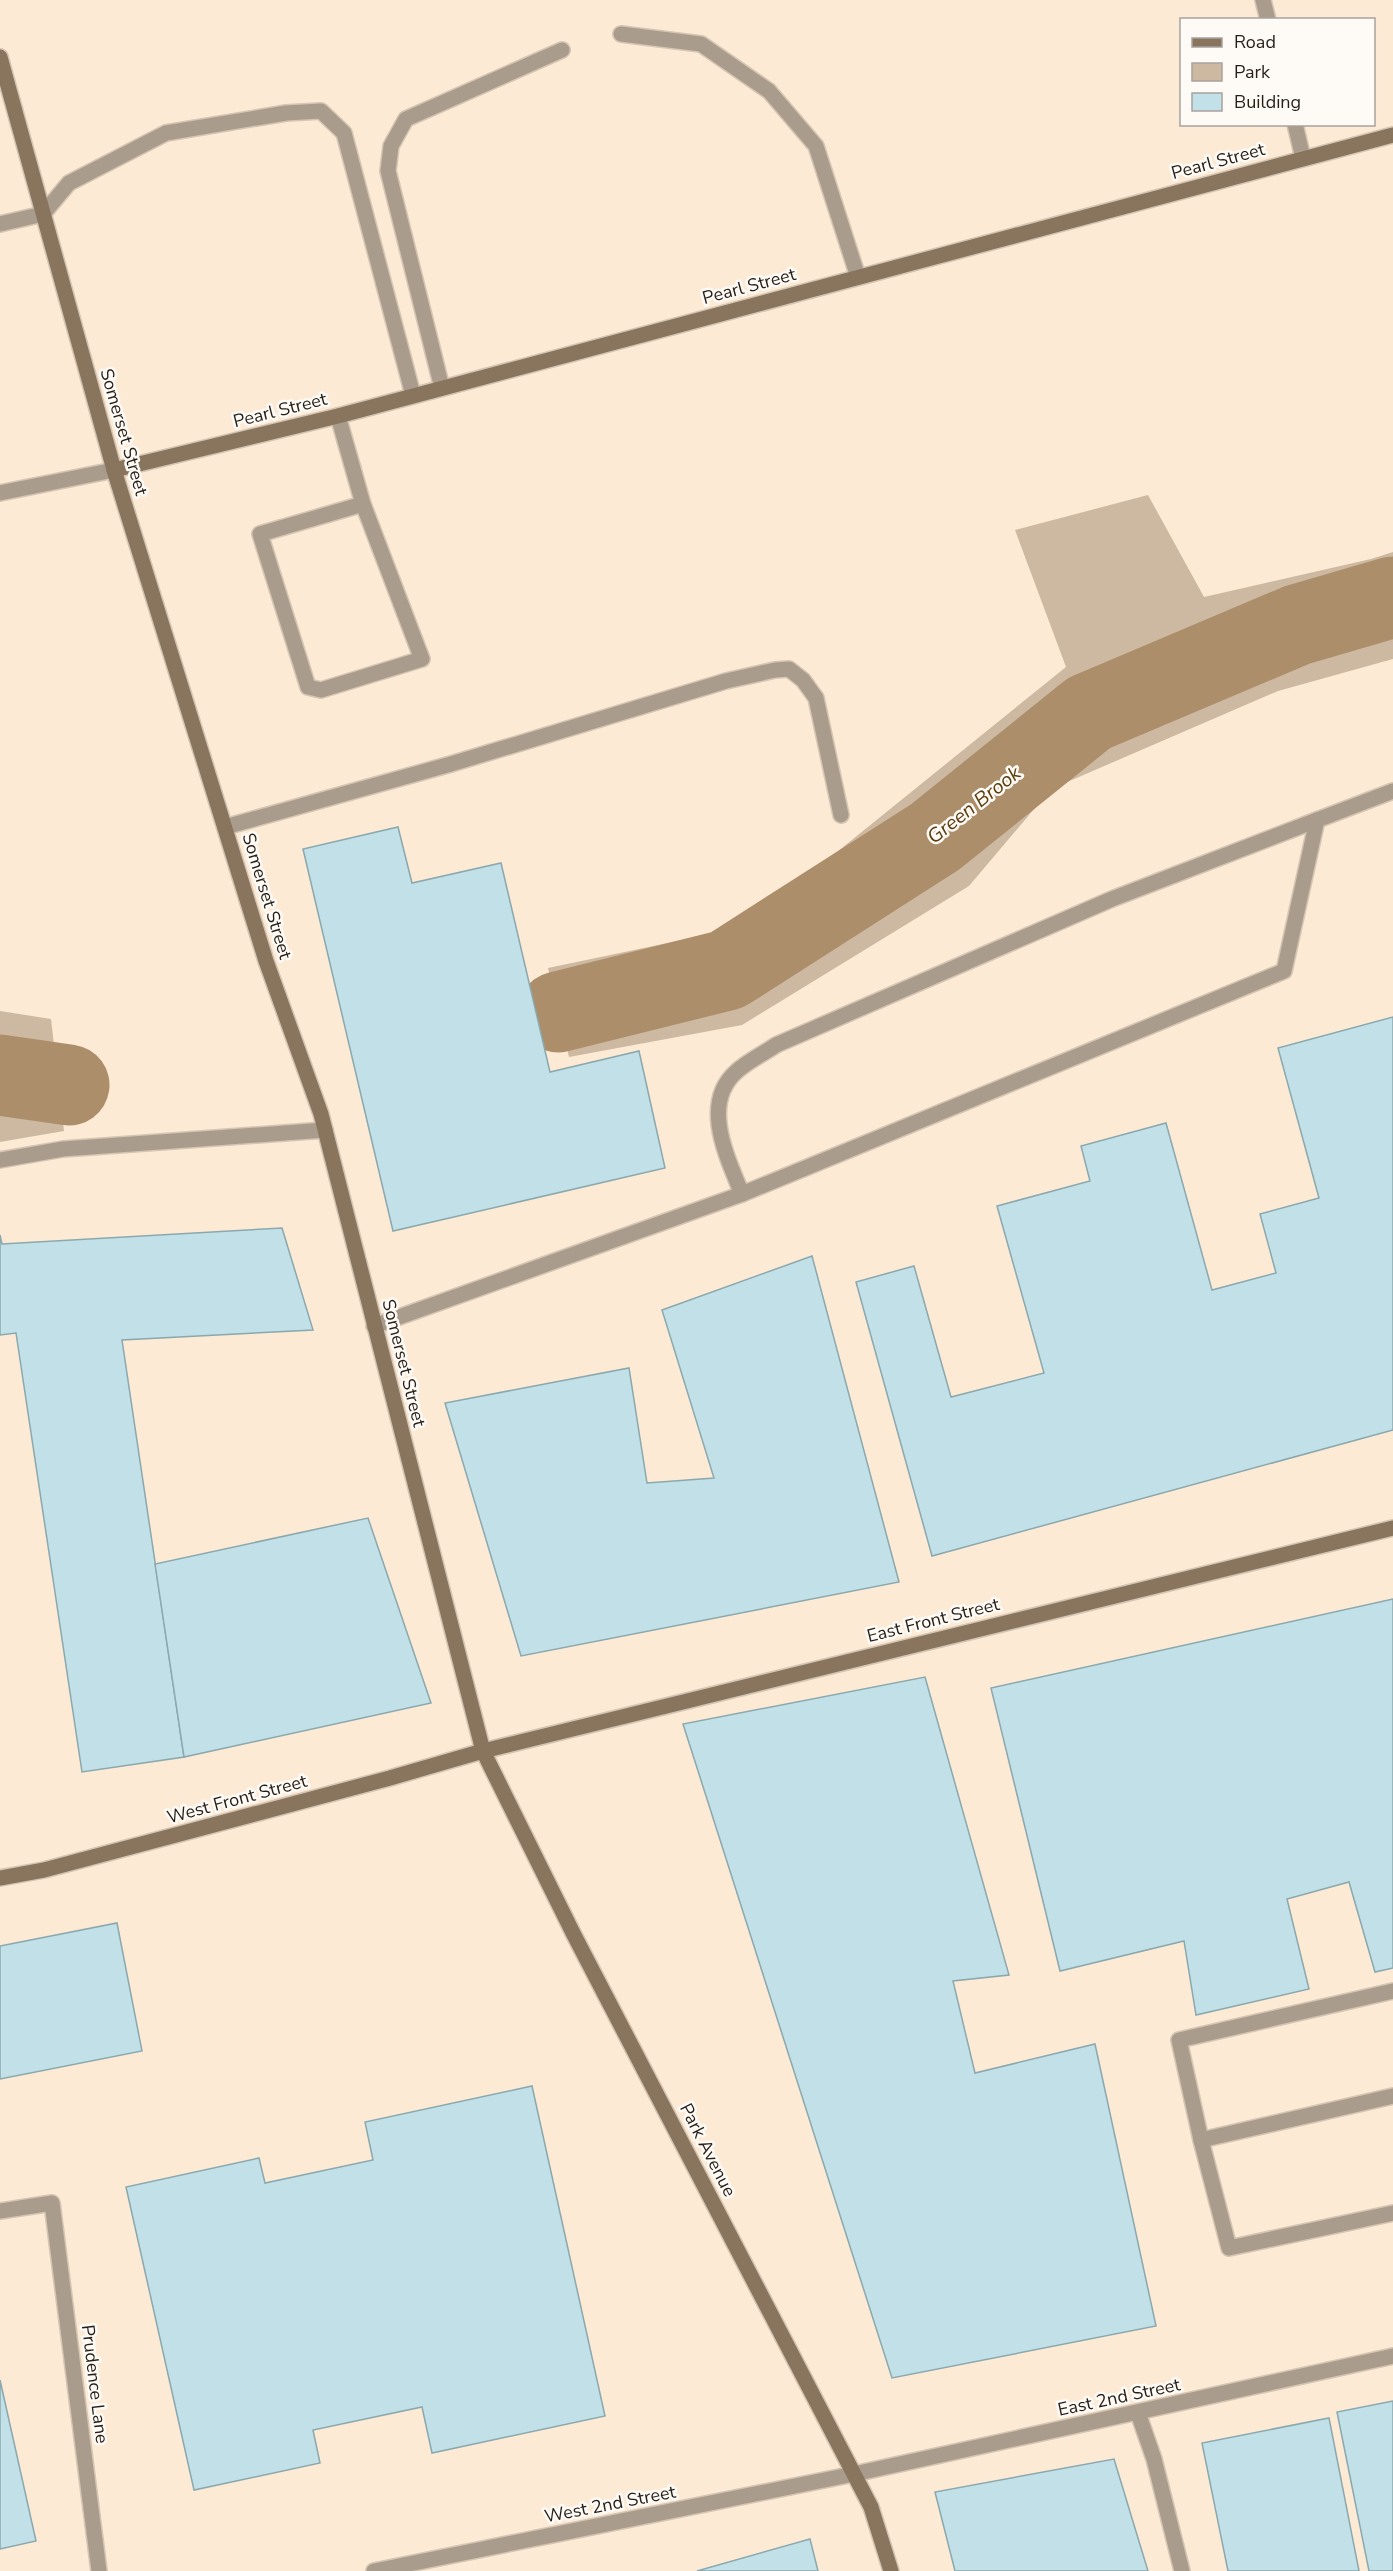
<svg xmlns="http://www.w3.org/2000/svg" width="1393" height="2571" viewBox="0 0 1393 2571" font-family="'Nunito Sans',sans-serif">
<style>
.green{fill:#cdb9a1}
.lines{fill:none;stroke-linecap:round;stroke-linejoin:round}
.river{stroke:#ac8e6a;stroke-width:81}
.building{fill:#c1e0e7;stroke:#8aa8ae;stroke-width:1.5}
.lane-casing{stroke:#d5c5b3;stroke-width:18}
.street-casing{stroke:#d5c5b3;stroke-width:18}
.secondary-casing{stroke:#d5c5b3;stroke-width:18}
.lane{stroke:#aa9c8c;stroke-width:15}
.street{stroke:#aa9c8c;stroke-width:15}
.secondary{stroke:#89755d;stroke-width:15}
.labels{text-anchor:middle;dominant-baseline:central;stroke-width:5;stroke-linejoin:round;paint-order:stroke}
.street-label{font-size:18px;fill:#261f18;stroke:#fefaf6}
.water-label{font-size:20px;font-style:italic;fill:#5c3d0e;stroke:#fefaf6}
</style>
<rect width="100%" height="100%" fill="#fcead5"/>
<g class="green">
<path d="M 1148,495 L 1204,597 L 1371,559 L 1393,552 L 1393,659 L 1278,691 L 1051,789 L 969,886 L 742,1025 L 569,1057 L 548,968 L 744,927 L 1066,667 L 1015,530 Z"/>
<path d="M 0,1011 L 51,1019 L 64,1131 L 0,1142 Z"/>
</g>
<g class="lines">
<g class="river">
<path d="M 558,1012 L 727,970 L 935,837 L 1089,713 L 1297,625 L 1393,597"/>
<path d="M 0,1075 L 69,1085"/>
</g>
</g>
<g class="building">
<path d="M 398,827 L 412,883 L 501,863 L 550,1072 L 639,1051 L 665,1168 L 393,1231 L 303,849 Z"/>
<path d="M 1393,1017 L 1393,1430 L 932,1556 L 856,1282 L 914,1266 L 951,1397 L 1044,1373 L 997,1206 L 1090,1181 L 1081,1146 L 1166,1123 L 1212,1290 L 1276,1273 L 1260,1214 L 1319,1198 L 1278,1048 Z"/>
<path d="M 282,1228 L 313,1330 L 122,1340 L 184,1757 L 82,1772 L 16,1333 L 0,1335 L 0,1235 L 2,1244 Z"/>
<path d="M 812,1256 L 899,1582 L 521,1656 L 445,1403 L 629,1368 L 647,1483 L 714,1478 L 662,1310 Z"/>
<path d="M 368,1518 L 431,1703 L 184,1757 L 155,1564 Z"/>
<path d="M 1393,1599 L 1393,1968 L 1375,1972 L 1349,1882 L 1287,1899 L 1309,1989 L 1196,2015 L 1184,1941 L 1060,1971 L 991,1688 Z"/>
<path d="M 925,1677 L 1009,1975 L 953,1981 L 975,2073 L 1095,2044 L 1156,2326 L 892,2378 L 683,1724 Z"/>
<path d="M 117,1923 L 142,2051 L 0,2079 L 0,1946 Z"/>
<path d="M 532,2086 L 605,2416 L 432,2453 L 422,2407 L 313,2430 L 320,2463 L 194,2490 L 126,2187 L 259,2158 L 265,2183 L 373,2160 L 365,2122 Z"/>
<path d="M 0,2380 L 36,2541 L 0,2549 Z"/>
<path d="M 1393,2401 L 1393,2571 L 1369,2571 L 1337,2412 Z"/>
<path d="M 1329,2418 L 1359,2571 L 1228,2571 L 1202,2443 Z"/>
<path d="M 1114,2459 L 1148,2571 L 955,2571 L 935,2492 Z"/>
<path d="M 810,2539 L 818,2571 L 697,2571 Z"/>
</g>
<g class="lines">
<g class="lane-casing">
<g id="lane">
<path d="M 621,34 L 701,44 L 769,91 L 816,146 L 858,277"/>
<path d="M 0,224 L 43,214 L 69,183 L 166,133 L 286,113 L 321,111 L 344,133 L 413,395"/>
<path d="M 442,388 L 388,171 L 391,146 L 406,119 L 562,50"/>
<path d="M 338,416 L 363,504 L 422,659 L 321,690 L 308,687 L 260,534 L 363,504"/>
<path d="M 225,827 L 451,764 L 726,681 L 775,670 L 789,669 L 803,680 L 816,698 L 841,815"/>
<path d="M 0,1160 L 63,1149 L 325,1130"/>
<path d="M 742,1194 C 727,1157 700,1103 737,1071 C 748,1061 763,1054 776,1045 L 1112,899 L 1317,820"/>
<path d="M 374,1326 L 742,1194 L 1284,971 L 1317,820 L 1393,791"/>
<path d="M 1393,1991 L 1179,2040 L 1201,2140 L 1229,2248 L 1393,2213"/>
<path d="M 1201,2140 L 1393,2096"/>
<path d="M 1138,2413 L 1154,2459 L 1182,2571"/>
</g>
</g>
<g class="street-casing">
<g id="street">
<path d="M 1263,0 L 1268,20"/>
<path d="M 1295,124 L 1303,158"/>
<path d="M 0,493 L 114,470"/>
<path d="M 0,2211 L 52,2203 L 99,2571"/>
<path d="M 374,2571 L 854,2474 L 1393,2356"/>
</g>
</g>
<g class="secondary-casing">
<g id="secondary">
<path d="M 0,57 L 114,470 L 266,961 L 321,1114 L 483,1751 L 574,1935 L 871,2507 L 891,2571"/>
<path d="M 114,470 L 338,416 L 1393,135"/>
<path d="M 0,1878 L 44,1870 L 390,1778 L 483,1751 L 1393,1528"/>
</g>
</g>
<use href="#lane" class="lane"/>
<use href="#street" class="street"/>
<use href="#secondary" class="secondary"/>
</g>
<g class="labels">
<g class="street-label">
<text transform="translate(1218 161) rotate(-15)">Pearl Street</text>
<text transform="translate(749 286) rotate(-15)">Pearl Street</text>
<text transform="translate(280 410) rotate(-14)">Pearl Street</text>
<text transform="translate(124 432) rotate(74)">Somerset Street</text>
<text transform="translate(267 896) rotate(73)">Somerset Street</text>
<text transform="translate(404 1363) rotate(76)">Somerset Street</text>
<text transform="translate(933 1620) rotate(-14)">East Front Street</text>
<text transform="translate(237 1799) rotate(-15)">West Front Street</text>
<text transform="translate(708 2150) rotate(63)">Park Avenue</text>
<text transform="translate(95 2384) rotate(83)">Prudence Lane</text>
<text transform="translate(1119 2397) rotate(-12)">East 2nd Street</text>
<text transform="translate(610 2504) rotate(-11)">West 2nd Street</text>
</g>
<g class="water-label">
<text transform="translate(974 805) rotate(-38)">Green Brook</text>
</g>
</g>
<rect x="1180" y="18" width="195" height="108" fill="#fefaf6" stroke="#a8a29d" stroke-width="1.5"/>
<rect x="1192" y="38" width="30" height="9" fill="#89755d" stroke="#a8a29d" stroke-width="1.5"/>
<text x="1234" y="48" font-size="18" fill="#261f18">Road</text>
<rect x="1192" y="63" width="30" height="18" fill="#cdb9a1" stroke="#a8a29d" stroke-width="1.5"/>
<text x="1234" y="78" font-size="18" fill="#261f18">Park</text>
<rect x="1192" y="93" width="30" height="18" fill="#c1e0e7" stroke="#a8a29d" stroke-width="1.5"/>
<text x="1234" y="108" font-size="18" fill="#261f18">Building</text>
</svg>
